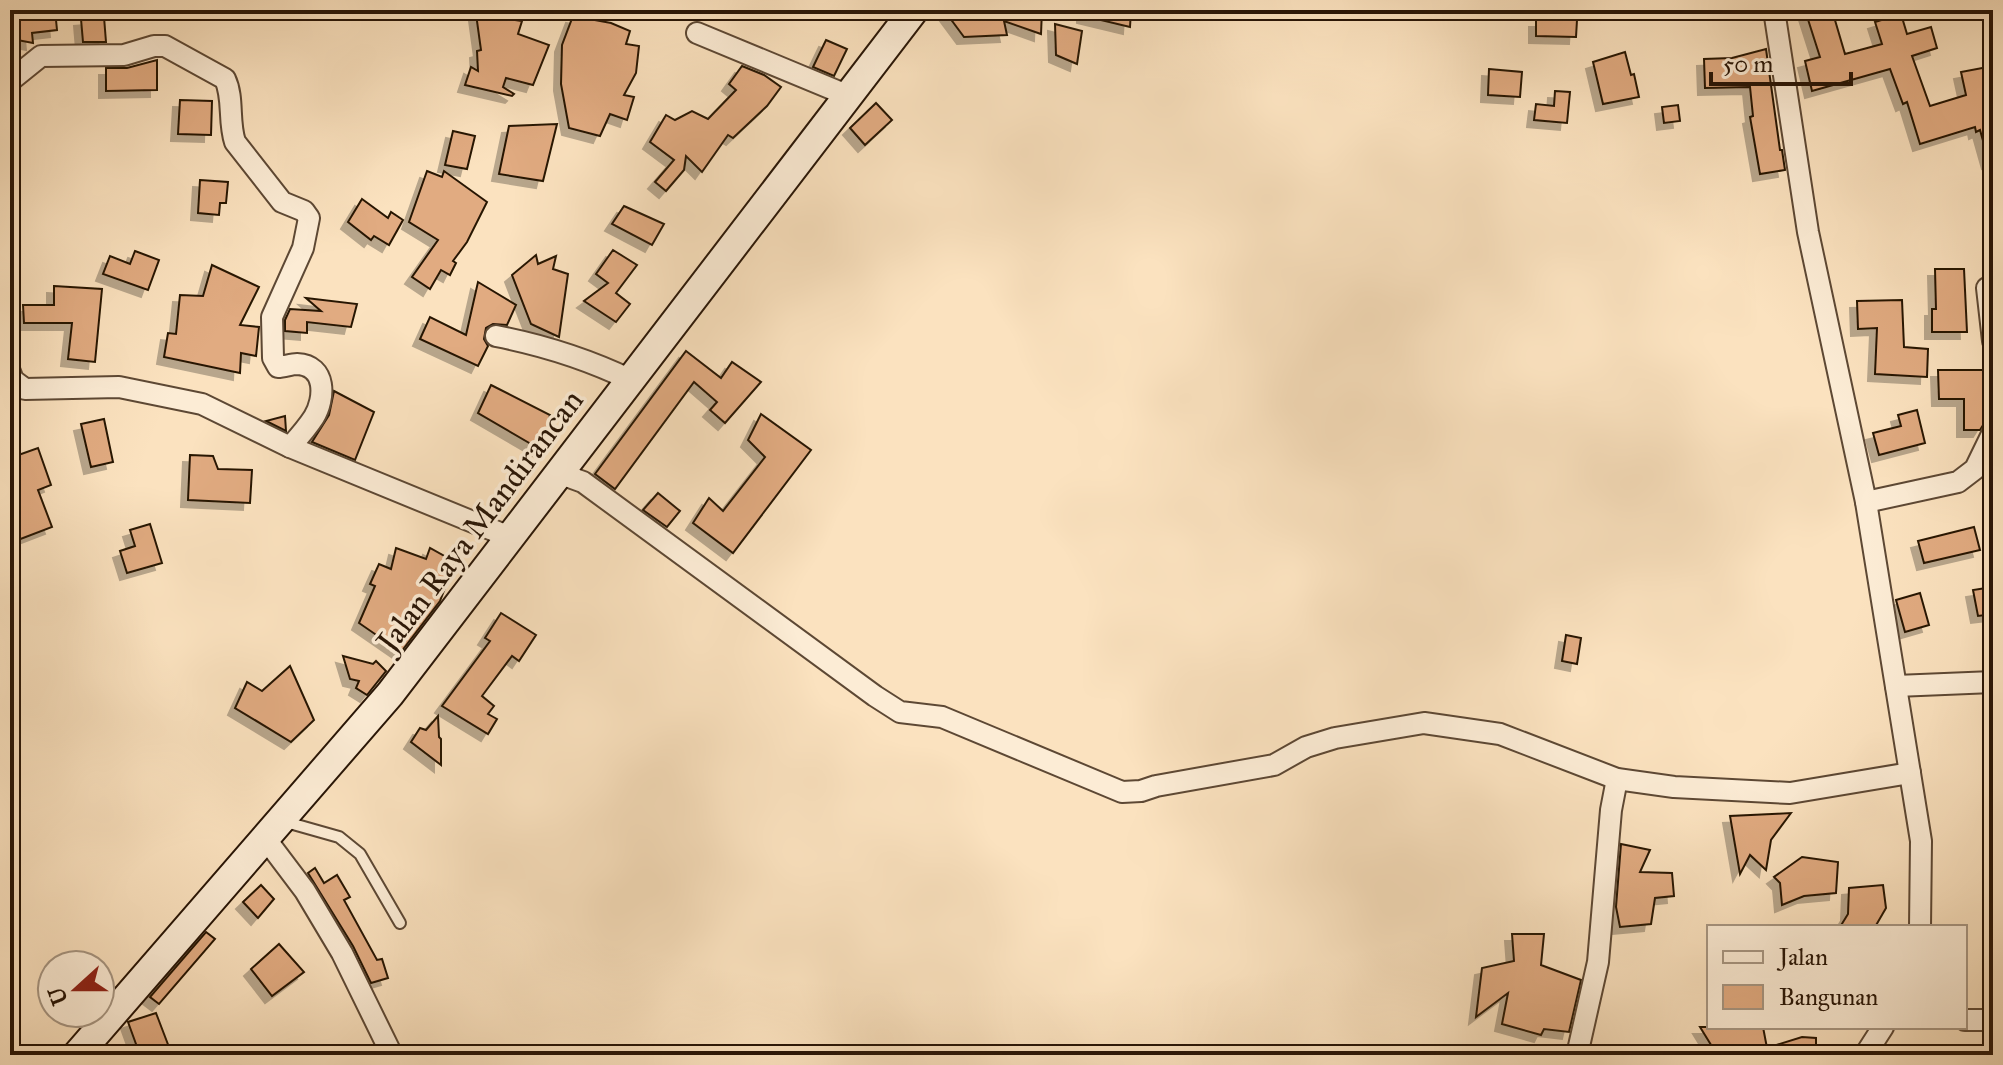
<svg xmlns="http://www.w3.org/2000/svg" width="2003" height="1065" viewBox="0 0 2003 1065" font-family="'IM FELL Great Primer',serif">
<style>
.building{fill:#e1ab81;stroke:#281506;stroke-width:2;filter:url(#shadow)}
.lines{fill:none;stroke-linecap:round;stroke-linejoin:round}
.lane-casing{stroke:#5d4834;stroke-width:14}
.street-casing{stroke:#5d4834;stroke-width:24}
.secondary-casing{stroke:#281506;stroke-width:32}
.lane{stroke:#fcecd5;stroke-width:10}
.street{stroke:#fcecd5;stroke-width:20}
.secondary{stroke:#fcecd5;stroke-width:28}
.labels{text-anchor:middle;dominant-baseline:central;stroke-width:7;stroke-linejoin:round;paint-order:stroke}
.street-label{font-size:32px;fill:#281506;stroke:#fcecd5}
</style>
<defs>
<filter id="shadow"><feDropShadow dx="-7" dy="7" stdDeviation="0" flood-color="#0004"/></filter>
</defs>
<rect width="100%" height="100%" fill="#fbe2bf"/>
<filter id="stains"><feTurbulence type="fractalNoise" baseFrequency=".0025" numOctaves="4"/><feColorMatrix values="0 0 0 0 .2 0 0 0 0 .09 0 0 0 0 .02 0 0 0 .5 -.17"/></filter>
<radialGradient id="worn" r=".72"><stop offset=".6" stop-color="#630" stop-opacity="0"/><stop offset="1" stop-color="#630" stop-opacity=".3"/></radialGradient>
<g class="building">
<path d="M 10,10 L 55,10 L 57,30 L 32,33 L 33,43 L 12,39 Z"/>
<path d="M 944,10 L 1042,10 L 1041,34 L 1004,21 L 1007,35 L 964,37 Z"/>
<path d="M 1084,10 L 1131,10 L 1130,27 L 1084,16 Z"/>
<path d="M 1805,10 L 1832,10 L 1845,54 L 1882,44 L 1875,22 L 1901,14 L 1907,34 L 1931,27 L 1937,48 L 1912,56 L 1930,106 L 1966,95 L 1961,72 L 1993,66 L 1993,161 L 1989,162 L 1980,130 L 1976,132 L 1975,127 L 1920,144 L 1907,102 L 1903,104 L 1890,69 L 1812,91 L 1805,61 L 1820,57 Z"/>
<path d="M 476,14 L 522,21 L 518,34 L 549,45 L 533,85 L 506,78 L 503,87 L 514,94 L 512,96 L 465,85 L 471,67 L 478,71 L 477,51 L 481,50 Z"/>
<path d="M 573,16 L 611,23 L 630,31 L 626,44 L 639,46 L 636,73 L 624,95 L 634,97 L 627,120 L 610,114 L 600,136 L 569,128 L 561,84 L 562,45 Z"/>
<path d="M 104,17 L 106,42 L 83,42 L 81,19 Z"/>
<path d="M 1536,20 L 1577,20 L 1576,37 L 1536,36 Z"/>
<path d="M 1055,24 L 1082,31 L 1077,64 L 1056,55 Z"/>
<path d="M 826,40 L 847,49 L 834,76 L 813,67 Z"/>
<path d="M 1766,49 L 1780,150 L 1782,150 L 1785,170 L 1760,174 L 1750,117 L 1753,116 L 1750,87 L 1705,88 L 1704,59 L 1732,58 Z"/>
<path d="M 1625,52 L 1631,75 L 1634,74 L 1639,97 L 1603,104 L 1593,62 Z"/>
<path d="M 157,60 L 157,90 L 106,91 L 106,68 L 127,68 Z"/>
<path d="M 742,66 L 764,75 L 781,87 L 767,106 L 733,138 L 728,135 L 702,172 L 686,156 L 684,170 L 666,191 L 655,182 L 674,160 L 650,142 L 666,115 L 675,120 L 692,111 L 708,119 L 736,90 L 729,84 Z"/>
<path d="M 1489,69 L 1522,72 L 1520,97 L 1488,95 Z"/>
<path d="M 1555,91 L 1570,92 L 1567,123 L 1534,120 L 1536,104 L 1554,106 Z"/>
<path d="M 180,100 L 212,101 L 211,135 L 178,134 Z"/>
<path d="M 876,103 L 892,120 L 865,145 L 850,128 Z"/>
<path d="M 1678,105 L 1680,121 L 1664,123 L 1662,107 Z"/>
<path d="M 557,124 L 543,181 L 499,174 L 509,126 Z"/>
<path d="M 453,131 L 475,136 L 467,169 L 445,165 Z"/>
<path d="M 427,171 L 442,177 L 444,171 L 487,202 L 467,242 L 453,261 L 456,263 L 450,275 L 441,270 L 430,289 L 412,277 L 438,240 L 409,222 Z"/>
<path d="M 200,180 L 228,182 L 226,203 L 220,203 L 219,215 L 198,213 Z"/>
<path d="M 362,199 L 388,218 L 391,212 L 403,220 L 389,245 L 374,236 L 371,240 L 348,222 Z"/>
<path d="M 624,206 L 664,224 L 652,245 L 612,224 Z"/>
<path d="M 613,250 L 637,265 L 616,293 L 630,304 L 616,322 L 584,301 L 608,283 L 596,274 Z"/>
<path d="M 135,251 L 159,260 L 148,290 L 103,274 L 110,256 L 130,264 Z"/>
<path d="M 536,255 L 538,264 L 556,256 L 553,269 L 568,274 L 559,337 L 531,324 L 512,275 Z"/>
<path d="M 212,265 L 259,287 L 240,325 L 259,327 L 256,356 L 241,353 L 240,373 L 164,357 L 168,333 L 176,334 L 180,295 L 203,296 Z"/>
<path d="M 1935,269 L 1964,269 L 1967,332 L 1932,332 L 1932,309 L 1936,309 Z"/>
<path d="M 478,282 L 516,305 L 507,325 L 493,324 L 486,328 L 484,339 L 488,346 L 478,366 L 420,339 L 430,317 L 466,335 Z"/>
<path d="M 54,286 L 102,289 L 95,362 L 68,359 L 72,323 L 24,323 L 23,305 L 54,305 Z"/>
<path d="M 306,298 L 357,304 L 351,327 L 307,322 L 307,333 L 285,331 L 285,320 L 290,309 L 321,311 Z"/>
<path d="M 1902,300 L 1904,347 L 1928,349 L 1927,377 L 1875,374 L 1877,328 L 1858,329 L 1857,301 Z"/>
<path d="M 686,351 L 721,378 L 732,362 L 761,382 L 725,423 L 710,410 L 717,402 L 694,382 L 615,489 L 595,474 Z"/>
<path d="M 1938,370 L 1983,370 L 1985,422 L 1980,430 L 1964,430 L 1964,399 L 1939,399 Z"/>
<path d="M 491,385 L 550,415 L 543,451 L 478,413 Z"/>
<path d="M 334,391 L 374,412 L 355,460 L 312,442 L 329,415 Z"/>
<path d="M 1917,410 L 1925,443 L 1879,455 L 1873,433 L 1901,426 L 1898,415 Z"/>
<path d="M 761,414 L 811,450 L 733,553 L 693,523 L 709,498 L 723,511 L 765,457 L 748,440 Z"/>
<path d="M 285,416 L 286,431 L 266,421 Z"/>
<path d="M 104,419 L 113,462 L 91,467 L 81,424 Z"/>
<path d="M 38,448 L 51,485 L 38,490 L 52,527 L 10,543 L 10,458 Z"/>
<path d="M 190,455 L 213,456 L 218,469 L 252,470 L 250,503 L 188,500 Z"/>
<path d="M 658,493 L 680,511 L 667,527 L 643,510 Z"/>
<path d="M 150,524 L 162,563 L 127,573 L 120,551 L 135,546 L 130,530 Z"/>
<path d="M 1974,527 L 1980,550 L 1924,563 L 1918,541 Z"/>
<path d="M 396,548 L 426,559 L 430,548 L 455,562 L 440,601 L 401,652 L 359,623 L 375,586 L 370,584 L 379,564 L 391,569 Z"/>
<path d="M 1993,587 L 1993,614 L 1978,616 L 1973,590 Z"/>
<path d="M 1920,593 L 1929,625 L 1905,632 L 1896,600 Z"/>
<path d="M 501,613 L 536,635 L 519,661 L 512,656 L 482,696 L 494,706 L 488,714 L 497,719 L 488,734 L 442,706 L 490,641 L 485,638 Z"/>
<path d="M 1566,635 L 1581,638 L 1577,664 L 1562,661 Z"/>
<path d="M 343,656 L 373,664 L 376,661 L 386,671 L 367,695 L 356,688 L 359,681 L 350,679 Z"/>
<path d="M 290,666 L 314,720 L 291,742 L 235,708 L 247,682 L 262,691 Z"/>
<path d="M 438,716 L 439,737 L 441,739 L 441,765 L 411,742 L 420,728 L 426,730 Z"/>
<path d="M 1791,813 L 1771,840 L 1766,870 L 1750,855 L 1740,874 L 1730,816 Z"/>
<path d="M 1621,844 L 1650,850 L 1640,872 L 1672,873 L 1674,896 L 1655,898 L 1651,924 L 1620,927 L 1616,907 Z"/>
<path d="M 1802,857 L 1838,862 L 1836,893 L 1804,896 L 1782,905 L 1780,883 L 1774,877 Z"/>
<path d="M 315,868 L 324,883 L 337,875 L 350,897 L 344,900 L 377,960 L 382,959 L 388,978 L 371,983 L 353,946 L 308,873 Z"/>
<path d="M 261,885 L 274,899 L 258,918 L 243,902 Z"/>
<path d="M 1883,885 L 1886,908 L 1875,927 L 1840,927 L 1848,914 L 1849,888 Z"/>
<path d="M 206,932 L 215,939 L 159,1004 L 150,997 Z"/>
<path d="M 1512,934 L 1544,934 L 1541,965 L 1581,980 L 1569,1032 L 1544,1029 L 1541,1035 L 1502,1024 L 1508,993 L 1476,1017 L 1482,968 L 1514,961 Z"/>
<path d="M 279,944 L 304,972 L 272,996 L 251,969 Z"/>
<path d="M 156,1013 L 172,1055 L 140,1055 L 128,1022 Z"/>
<path d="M 1700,1027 L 1763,1027 L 1767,1048 L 1802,1037 L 1816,1038 L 1816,1055 L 1740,1055 L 1734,1050 L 1716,1053 Z"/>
</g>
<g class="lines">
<g class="lane-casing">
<path id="lane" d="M 286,822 L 339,837 L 360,854 L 400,923"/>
</g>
<g class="street-casing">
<g id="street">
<path d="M 1774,10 L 1808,232 L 1866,502 L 1921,841 L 1920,927"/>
<path d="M 697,33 L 849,96"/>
<path d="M 10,81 L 41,56 L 124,55 L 154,46 L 165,46 L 225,79 C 234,98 228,121 235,142 L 282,202 L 304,211 L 309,218 L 303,248 L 272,317 L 273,358 L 278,367 C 284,367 291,364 297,364 C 327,365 325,399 314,417 C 307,428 298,438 290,447"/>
<path d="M 1987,288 L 1993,341"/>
<path d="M 496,336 C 543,345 587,359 631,380"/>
<path d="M 10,372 L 13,380 L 25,389 L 119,387 L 202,404 L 290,447 L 512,538"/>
<path d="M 561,474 L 583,482 L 875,696 L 900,712 L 942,717 L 1122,792 L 1141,791 L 1156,786 L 1274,765 L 1306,747 L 1335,738 L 1424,723 L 1500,734 L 1617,779 L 1674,787 L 1790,793 L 1910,773"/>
<path d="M 1866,502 L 1958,482 L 1975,469 L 1993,432"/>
<path d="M 1896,686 L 1993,682"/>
<path d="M 265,838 L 305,891 L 342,953 L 392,1055"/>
<path d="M 1965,1020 L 1993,1020"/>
<path d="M 1577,1055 L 1598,962 L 1611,810 L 1617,779"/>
<path d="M 1865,1055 L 1883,1027"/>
</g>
</g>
<g class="secondary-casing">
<path id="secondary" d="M 77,1055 L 390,694 L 914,10"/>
</g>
<use href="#lane" class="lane"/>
<use href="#street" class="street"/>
<use href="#secondary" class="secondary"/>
</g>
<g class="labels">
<g class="street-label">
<text transform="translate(480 521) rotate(-53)">Jalan Raya Mandirancan</text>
</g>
</g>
<rect width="2003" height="1065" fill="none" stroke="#fbe2bf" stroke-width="40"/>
<rect x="12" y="12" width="1979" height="1041" fill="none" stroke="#281506" stroke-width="4"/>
<rect x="20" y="20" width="1963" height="1025" fill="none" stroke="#281506" stroke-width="2"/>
<rect x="1707" y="925" width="260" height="104" fill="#fcecd5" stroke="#a79682" stroke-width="2"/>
<rect x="1723" y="951" width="40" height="12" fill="#fcecd5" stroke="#a79682" stroke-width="2"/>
<text x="1779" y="965" font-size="24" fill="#281506">Jalan</text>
<rect x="1723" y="985" width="40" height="24" fill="#e1ab81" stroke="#a79682" stroke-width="2"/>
<text x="1779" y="1005" font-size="24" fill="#281506">Bangunan</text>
<g transform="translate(76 989) rotate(249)"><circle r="38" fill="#fcecd5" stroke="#a79682" stroke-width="2"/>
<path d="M0-6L14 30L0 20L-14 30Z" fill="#8f2418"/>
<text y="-12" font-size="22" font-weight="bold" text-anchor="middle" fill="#281506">U</text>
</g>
<path d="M1711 72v12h140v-12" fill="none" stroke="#281506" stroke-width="4"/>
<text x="1723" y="72" font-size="24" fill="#281506" stroke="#fcecd5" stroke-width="6" paint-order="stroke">50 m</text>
<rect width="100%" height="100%" filter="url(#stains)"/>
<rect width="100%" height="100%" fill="url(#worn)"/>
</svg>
